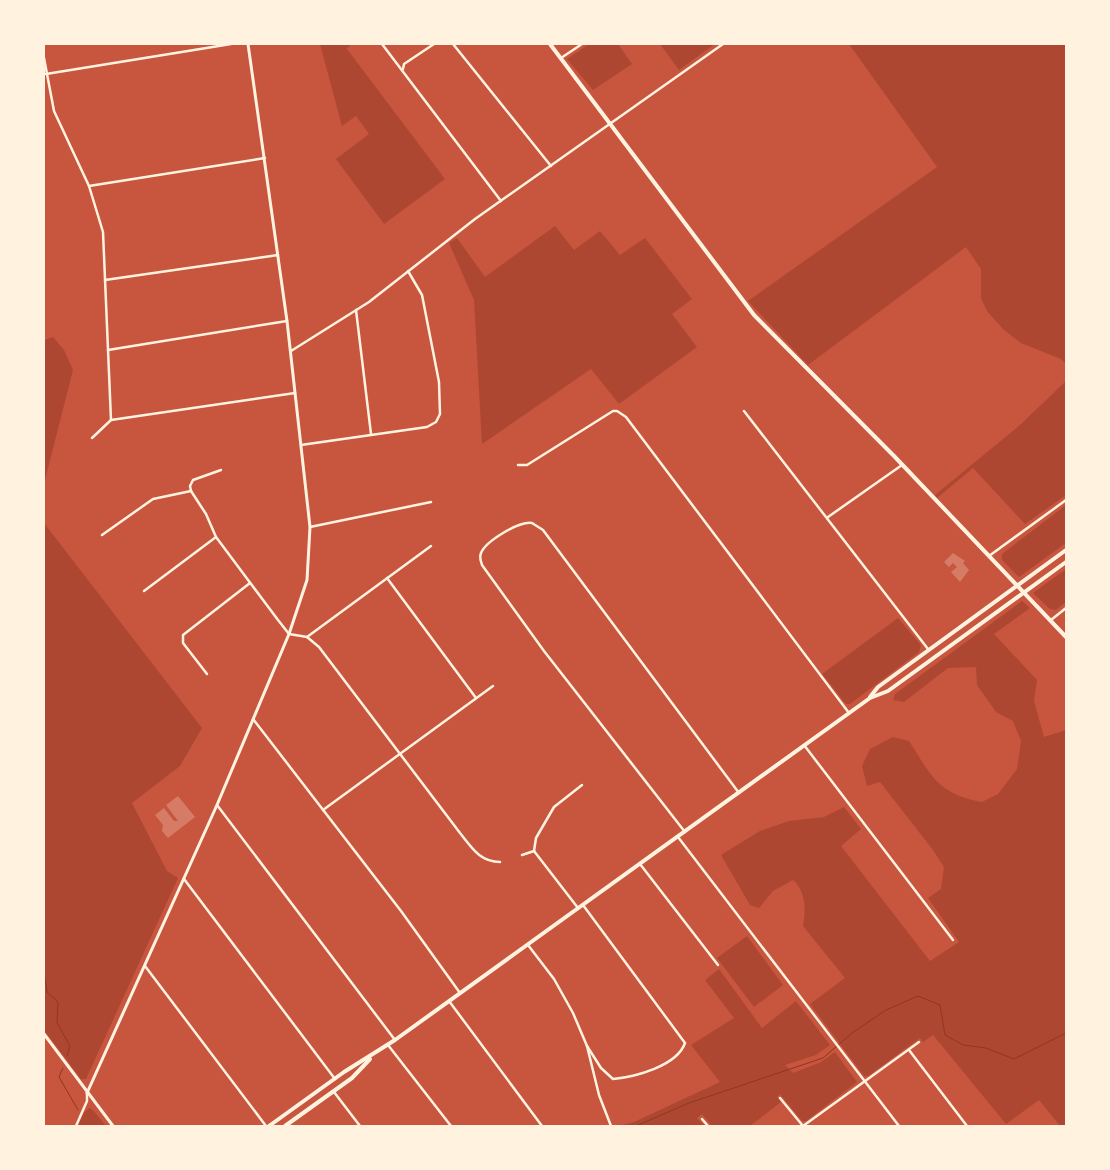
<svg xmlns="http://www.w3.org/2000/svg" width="1110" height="1170" viewBox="0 0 1110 1170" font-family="Roboto,sans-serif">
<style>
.green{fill:#ae4732}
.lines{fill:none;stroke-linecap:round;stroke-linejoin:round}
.stream{stroke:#8f3625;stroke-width:1}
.building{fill:#d67c66}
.minor{stroke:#fff3e0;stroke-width:2.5}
.tertiary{stroke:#fff3e0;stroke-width:3}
.secondary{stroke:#fff3e0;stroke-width:4}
.primary{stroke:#fff3e0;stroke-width:4}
</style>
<rect width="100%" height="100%" fill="#c8553d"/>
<g class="green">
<path d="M 320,44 L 351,44 L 347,49 L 445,179 L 384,224 L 336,159 L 369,134 L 356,116 L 342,126 Z"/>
<path d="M 589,44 L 618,44 L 632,64 L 593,90 L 567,59 Z"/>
<path d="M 660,44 L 715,44 L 679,70 Z"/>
<path d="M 849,44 L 1066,44 L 1066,364 L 1061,359 L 1021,343 L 1003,329 L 987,311 L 981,298 L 981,269 L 966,247 L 808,365 L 748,301 L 937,167 Z"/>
<path d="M 555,226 L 574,250 L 600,231 L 620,255 L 645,238 L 692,299 L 672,314 L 697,347 L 619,404 L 591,369 L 482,444 L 474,300 L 449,243 L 457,238 L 485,277 Z"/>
<path d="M 53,337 L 64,350 L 73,370 L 44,484 L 44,340 Z"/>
<path d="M 1066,381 L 1066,495 L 1025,524 L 973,468 L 937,498 L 935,495 L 1020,425 Z"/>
<path d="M 1066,505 L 1066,543 L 1019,577 L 1002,560 L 1002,554 Z"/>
<path d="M 44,523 L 202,728 L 180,766 L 132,803 L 167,871 L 178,878 L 86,1079 L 81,1079 L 44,1030 Z"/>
<path d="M 1066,569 L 1066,602 L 1056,610 L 1050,609 L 1033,593 Z"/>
<path d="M 1022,601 L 1030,608 L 994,634 L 1037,680 L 1034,701 L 1044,737 L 1066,730 L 1066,1126 L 1060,1126 L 1039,1100 L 1006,1124 L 933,1035 L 923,1042 L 920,1038 L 868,1076 L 864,1076 L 810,1004 L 845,978 L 803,926 C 806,910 806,891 793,880 L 773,891 L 759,908 L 750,905 L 721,855 L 760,831 L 789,821 L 824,817 L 844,807 L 861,829 L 841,846 L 930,961 L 959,942 L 928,898 L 941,889 L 944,867 L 933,850 L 880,782 L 867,786 L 862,766 L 870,749 L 893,737 L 909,741 C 933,778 937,793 982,802 L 998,794 L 1017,769 L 1021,741 L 1013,721 L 996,712 L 977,685 L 976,667 L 948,668 L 904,702 L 893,700 L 895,694 Z"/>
<path d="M 898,618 L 921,645 L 919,652 L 850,704 L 846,704 L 822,674 Z"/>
<path d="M 747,936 L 783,985 L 754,1007 L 717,958 Z"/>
<path d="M 719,969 L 762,1028 L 796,1001 L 830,1045 L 816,1055 L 785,1065 L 793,1073 L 821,1062 L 835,1052 L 857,1082 L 806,1121 L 802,1121 L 780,1094 L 777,1097 L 781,1102 L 750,1126 L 712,1126 L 702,1114 L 697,1118 L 704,1126 L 618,1126 L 634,1122 L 720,1082 L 691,1045 L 734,1018 L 705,980 Z"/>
<path d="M 89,1108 L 93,1110 L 106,1126 L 78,1126 L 84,1113 Z"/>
</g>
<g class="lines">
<g class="stream">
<path d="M 44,972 L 47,992 L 58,1002 L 57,1023 L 70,1046 L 67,1056"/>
<path d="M 63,1068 L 59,1077 L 78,1110"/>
<path d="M 636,1126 L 689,1103 L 823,1058 L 852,1033 L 886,1010 L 918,996 L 940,1005 L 945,1035 L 963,1045 L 986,1048 L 1014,1059 L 1066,1033"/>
</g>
</g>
<g class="building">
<path d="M 953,553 L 965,561 L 963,563 L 969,570 L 960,582 L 951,572 L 957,567 L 953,563 L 949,567 L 944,562 Z"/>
<path d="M 178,796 L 195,817 L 168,838 L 162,831 L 163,825 L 155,815 L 164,808 L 174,821 L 178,821 L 166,805 Z"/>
</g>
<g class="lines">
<g class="minor">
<path d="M 382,44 L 501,201"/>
<path d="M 453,44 L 551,166"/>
<path d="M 44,58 L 54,111 L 89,186 L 103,232 L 111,420"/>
<path d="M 561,58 L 582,44"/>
<path d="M 403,69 L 404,64 L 434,44"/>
<path d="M 46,74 L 231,44"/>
<path d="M 89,186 L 265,158"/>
<path d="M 105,280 L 278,255"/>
<path d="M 356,310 L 371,434"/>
<path d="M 108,350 L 287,321"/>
<path d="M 291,351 L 369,302 L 475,219 L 723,44"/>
<path d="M 744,411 L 928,649"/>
<path d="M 92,438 L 111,420 L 295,393"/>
<path d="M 301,445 L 427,427 L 436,422 L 440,414 L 439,382 L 422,295 L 408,271"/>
<path d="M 518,465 L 527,465 L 613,411 L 617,411 L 626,417 L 849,713"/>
<path d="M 191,491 L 206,514 L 216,537 L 278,620 L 289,634 L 307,637 L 319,647 L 460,833 C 472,848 480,862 500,862"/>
<path d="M 191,491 L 190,486 L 193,480 L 221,470"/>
<path d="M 828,517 L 902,465"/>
<path d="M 310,527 L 431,502"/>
<path d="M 102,535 L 153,499 L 191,491"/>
<path d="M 989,556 L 1066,500"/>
<path d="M 387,578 L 476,698"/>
<path d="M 144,591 L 216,537"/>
<path d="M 1051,620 L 1066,608"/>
<path d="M 307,637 L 431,546"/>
<path d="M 207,674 L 183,643 L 183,635 L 250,583"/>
<path d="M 253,719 L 401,911 L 460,993"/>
<path d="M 804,745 L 953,940"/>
<path d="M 217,805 L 395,1040"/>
<path d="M 323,810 L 493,686"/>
<path d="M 685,832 L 544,651 L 482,565 C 481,561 479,558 481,553 C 486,541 519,521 532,523 L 543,530 L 739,793"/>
<path d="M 678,837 L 899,1126"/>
<path d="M 534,851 L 536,838 L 554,807 L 582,785"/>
<path d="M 534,851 L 578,908"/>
<path d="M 522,855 L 534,851"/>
<path d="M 640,864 L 718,965"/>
<path d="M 184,879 L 335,1079"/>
<path d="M 583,905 L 685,1043 C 677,1066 635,1077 613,1079 L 601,1068 L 587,1046"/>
<path d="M 528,945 L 554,979 L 573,1013 L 587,1046 L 599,1095 L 611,1126"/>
<path d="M 145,966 L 266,1126"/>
<path d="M 449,1001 L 542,1126"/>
<path d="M 388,1045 L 451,1126"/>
<path d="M 909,1050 L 967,1126"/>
<path d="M 334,1092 L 360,1126"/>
<path d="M 780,1098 L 803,1126"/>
<path d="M 702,1119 L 708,1126"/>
<path d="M 76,1126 L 87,1101 L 87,1093"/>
<path d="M 803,1126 L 919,1042"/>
</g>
<g class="tertiary">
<path d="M 44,1034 L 113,1126"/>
<path d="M 87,1093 L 217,805 L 289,634 L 307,580 L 310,527 L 287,321 L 248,44"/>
</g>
<path class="secondary" d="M 550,44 L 754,315 L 895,457 L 1066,637"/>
<g class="primary">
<path d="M 870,697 L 878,687 L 1066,550"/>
<path d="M 269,1126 L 344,1072 L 395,1040 L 870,698 L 888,691 L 1066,562"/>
<path d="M 285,1126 L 352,1078 L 370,1059"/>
</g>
</g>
<rect width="1110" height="1170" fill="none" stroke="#fff3e0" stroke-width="90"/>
</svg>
